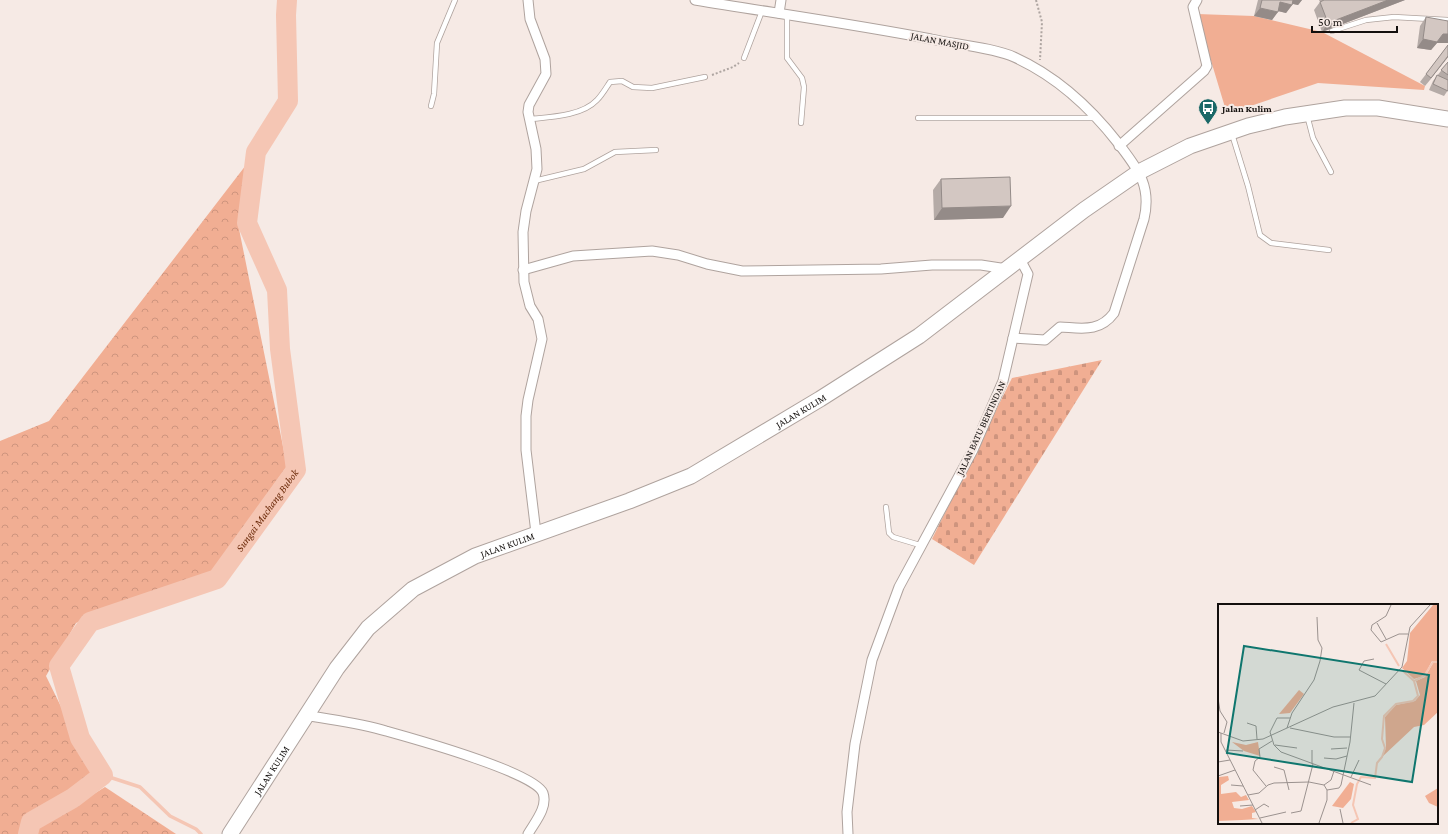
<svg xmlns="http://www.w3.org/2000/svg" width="1448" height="834" viewBox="0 0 1448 834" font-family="'Crimson Pro',serif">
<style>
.grass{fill:#f1ae93}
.forest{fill:url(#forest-crowns)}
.cemetery{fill:url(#cemetery-stones)}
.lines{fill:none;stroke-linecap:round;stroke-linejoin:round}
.stream{stroke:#f5c6b4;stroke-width:3.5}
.river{stroke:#f5c6b4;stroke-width:20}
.service-casing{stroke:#afa39e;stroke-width:6}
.minor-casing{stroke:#afa39e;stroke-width:11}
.primary-casing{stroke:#afa39e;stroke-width:17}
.path{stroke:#aea5a1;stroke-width:2;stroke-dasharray:2 2;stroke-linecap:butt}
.service{stroke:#fff;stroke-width:4.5}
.minor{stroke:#fff;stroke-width:9}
.primary{stroke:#fff;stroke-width:15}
.wall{fill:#b5aba7}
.shaded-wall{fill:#948b88}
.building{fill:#d3c7c2;stroke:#948b88}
.labels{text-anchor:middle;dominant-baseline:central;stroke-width:4;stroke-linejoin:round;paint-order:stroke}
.street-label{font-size:10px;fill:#130f0d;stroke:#f6eae5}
.poi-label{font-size:10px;font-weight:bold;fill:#130f0d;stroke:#f6eae5;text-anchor:start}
.water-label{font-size:11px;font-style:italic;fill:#6b2908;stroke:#f6eae5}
.inset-river{fill:none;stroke:#f5c6b4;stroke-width:2}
.inset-road{fill:none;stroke:#9b928f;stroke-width:1}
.view{fill:#0f766e;fill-opacity:0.15;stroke:#0f766e;stroke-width:2}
.inset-edge{fill:none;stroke:#130f0d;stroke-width:2}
</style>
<defs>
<pattern id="forest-crowns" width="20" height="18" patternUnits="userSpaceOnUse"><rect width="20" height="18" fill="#f1ae93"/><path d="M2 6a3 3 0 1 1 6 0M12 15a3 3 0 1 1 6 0" fill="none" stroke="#ce947e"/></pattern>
<pattern id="cemetery-stones" width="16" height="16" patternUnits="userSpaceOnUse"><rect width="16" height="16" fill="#f1ae93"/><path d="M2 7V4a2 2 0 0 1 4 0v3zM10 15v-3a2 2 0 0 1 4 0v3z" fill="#ce947e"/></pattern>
</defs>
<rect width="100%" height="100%" fill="#f6eae5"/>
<path class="grass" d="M 1197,14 L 1254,16 L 1322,32 L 1425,86 L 1424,90 L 1318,83 L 1227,114 Z"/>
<g class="forest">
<path d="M 256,152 L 238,224 L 287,466 L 212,572 L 76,623 L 46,676 L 94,774 L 24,817 L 19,834 L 0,834 L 0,441 L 49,421 Z"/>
<path d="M 105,787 L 176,834 L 37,834 L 39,828 Z"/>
</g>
<path class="cemetery" d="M 1102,360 L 974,565 L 932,539 L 1012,378 Z"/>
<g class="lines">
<path class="stream" d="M 103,775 L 140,787 L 170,816 L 196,829 L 201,834"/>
<path class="river" id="s1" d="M 28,834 L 31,822 L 73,798 L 103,775 L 80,738 L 59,666 L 90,622 L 217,579 L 296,470 L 280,349 L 277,290 L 247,223 L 256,152 L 288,101 L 286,15 L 287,0"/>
<g class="service-casing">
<g id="service">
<path d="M 787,15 L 787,58 L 802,78 L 804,87 L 801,123"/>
<path d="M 1332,31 L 1366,20 L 1394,17 L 1448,20"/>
<path d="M 744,58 L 762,11"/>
<path d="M 431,106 L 434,94 L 437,43 L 455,0"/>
<path d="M 1307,115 L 1313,138 L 1331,172"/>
<path d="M 918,118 L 1096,118"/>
<path d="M 530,119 C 551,117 582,116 597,100 C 602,95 606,88 610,82 L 622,81 L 633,87 L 652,88 L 705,77"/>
<path d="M 1232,134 L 1248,186 L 1260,235 L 1271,243 L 1329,250"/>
<path d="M 534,181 L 584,169 L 615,152 L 656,150"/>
<path d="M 886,507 L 889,533 L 893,537 L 923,546"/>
</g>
</g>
<g class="minor-casing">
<g id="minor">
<path d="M 528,0 L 530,19 L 545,59 L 546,74 L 529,105 L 528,112 L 536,149 L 537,169 L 526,211 L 523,232 L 524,282 L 530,306 L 538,319 L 542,339 L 528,400 L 526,416 L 526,450 L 536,533"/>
<path d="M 695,0 C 774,13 853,24 931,39 C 954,44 995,48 1014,57 C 1056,76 1090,107 1118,143 C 1137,168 1152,185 1144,219 L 1114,313 C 1099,333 1081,328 1060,327 L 1045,340 L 1013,338"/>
<path d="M 779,13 L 781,0"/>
<path d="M 1119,146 L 1204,71 L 1207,66 L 1193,7 L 1197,0"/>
<path d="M 523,270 L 573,256 L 652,251 L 678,255 L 707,264 L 742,271 L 881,269 L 932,265 L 981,265 L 1007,269"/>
<path d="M 305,715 C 332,720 360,723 386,731 C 411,738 535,772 543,793 C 548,807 535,822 528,834"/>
<path d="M 848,834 L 847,812 L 855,744 L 872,660 L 899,587 L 973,450 L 1003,381 L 1028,274 L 1020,259"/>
</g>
</g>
<g class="primary-casing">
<g id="primary">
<path id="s2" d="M 230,834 L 337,668 L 368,628 L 413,589 L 475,556 L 629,501 L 691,476 L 820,399 L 919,336 L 1084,210 L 1139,172 L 1190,146 L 1248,126 L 1285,117 L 1345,108 L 1378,108 L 1448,119"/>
</g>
</g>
<g class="path">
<path d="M 1036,0 L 1042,22 L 1040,60"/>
<path d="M 712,75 L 733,67 L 739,63"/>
</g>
<use href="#service" class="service"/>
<use href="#minor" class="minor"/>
<use href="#primary" class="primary"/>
</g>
<g class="wall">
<path d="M 1258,0 L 1302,0 L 1298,5 L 1293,4 L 1286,13 L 1278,11 L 1272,20 L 1254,16 Z"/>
<path d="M 1319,0 L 1405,0 L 1322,32 L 1314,10 L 1320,2 Z"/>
<path d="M 1426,17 L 1437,43 L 1431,50 L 1417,48 L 1420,26 Z"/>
<path d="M 1448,45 L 1448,57 L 1425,86 L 1420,82 Z"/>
<path d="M 1448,62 L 1448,90 L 1444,96 L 1429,90 L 1433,81 Z"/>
<path d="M 941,179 L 1003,218 L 934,220 L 933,190 Z"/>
</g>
<g class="shaded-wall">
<path d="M 1291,0 L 1302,0 L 1298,5 L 1289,3 Z"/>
<path d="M 1388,0 L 1405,0 L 1322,32 L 1328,23 Z"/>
<path d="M 1280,2 L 1292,5 L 1286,13 L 1274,10 Z"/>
<path d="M 1260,8 L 1278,12 L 1272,20 L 1254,16 Z"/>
<path d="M 1443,34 L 1448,34 L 1448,43 L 1437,43 L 1431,50 L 1417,48 L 1423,39 Z"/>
<path d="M 1448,56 L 1448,57 L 1425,86 L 1431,78 Z"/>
<path d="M 1011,206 L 1003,218 L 934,220 L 942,208 Z"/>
</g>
<g class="building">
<path d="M 1262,0 L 1293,0 L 1292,5 L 1280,2 L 1278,12 L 1260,8 Z"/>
<path d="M 1324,0 L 1388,0 L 1328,23 L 1320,2 Z"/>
<path d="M 1426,17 L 1448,21 L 1448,34 L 1443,34 L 1437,42 L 1423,39 Z"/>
<path d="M 1448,45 L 1448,56 L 1431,78 L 1426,74 Z"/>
<path d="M 1448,62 L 1448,75 L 1441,70 Z"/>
<path d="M 1437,75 L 1448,80 L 1448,91 L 1433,84 Z"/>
<path d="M 1010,177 L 1011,206 L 942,208 L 941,179 Z"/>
</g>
<defs>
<g id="bus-pin" transform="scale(1)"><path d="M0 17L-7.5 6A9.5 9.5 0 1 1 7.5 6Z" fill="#1a6867" stroke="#f6eae5"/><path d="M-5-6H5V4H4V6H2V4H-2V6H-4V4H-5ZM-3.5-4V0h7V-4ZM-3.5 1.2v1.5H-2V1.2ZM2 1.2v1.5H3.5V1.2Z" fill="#fff"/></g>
</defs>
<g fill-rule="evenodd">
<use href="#bus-pin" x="1208" y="108"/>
</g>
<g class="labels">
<g class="street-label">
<text transform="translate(940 41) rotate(11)">JALAN MASJID</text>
<text stroke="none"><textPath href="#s2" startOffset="736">JALAN KULIM</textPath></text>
<text transform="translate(981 428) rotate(-65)">JALAN BATU BERTINDAN</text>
<text stroke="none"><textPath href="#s2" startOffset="412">JALAN KULIM</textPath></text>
<text stroke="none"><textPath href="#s2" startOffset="76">JALAN KULIM</textPath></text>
</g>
<g class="poi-label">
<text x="1222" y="108">Jalan Kulim</text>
</g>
<g class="water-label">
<text stroke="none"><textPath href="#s1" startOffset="490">Sungai Machang Bubok</textPath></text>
</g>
</g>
<g transform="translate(1218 604)">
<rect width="220" height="220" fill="#f6eae5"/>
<path d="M 14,138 L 28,141 L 40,138 L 42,152 L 26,147 ZM 34,202 L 38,208 L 34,209 L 34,214 L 41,215 L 24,216 L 24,205 Z" fill="#f1ae93"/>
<path d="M 215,1 L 220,1 L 220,57 L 214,57 L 206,72 L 196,75 L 184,64 L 189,57 L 192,29 ZM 215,59 L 220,59 L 220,108 L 206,121 L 196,123 L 164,153 L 168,144 L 167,113 L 178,101 L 197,97 L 202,91 L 198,77 L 207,73 ZM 10,172 L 11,176 L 3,181 L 3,190 L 18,188 L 23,193 L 28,191 L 31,196 L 14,198 L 16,204 L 24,205 L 24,216 L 0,217 L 1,173 ZM 132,178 L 136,180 L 133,195 L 125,204 L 114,202 ZM 220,184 L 220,203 L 211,199 L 207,192 Z" fill="#f1ae93"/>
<path d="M 81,86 L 86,90 L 72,109 L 61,110 Z" fill="#f1ae93"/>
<path class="inset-river" d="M 168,40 L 181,62M 185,67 L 196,77M 133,219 L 140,215 L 135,201 L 139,180 L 143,173 L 157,174 L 159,159 L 164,153 L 167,144 L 164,135 L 166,112 L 178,100 L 195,97 L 200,92 L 196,77 L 206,72 L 215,58 L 220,58"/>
<path class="inset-road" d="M 173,1 L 168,12 L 154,21 L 153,26 L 163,38 L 181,30 L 190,30M 159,19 L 168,35M 156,55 L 146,57 L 141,66 L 168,80M 0,94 L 2,107 L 9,118 L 6,129M 72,114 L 59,114 L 52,128 L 56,141 L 63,148 L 153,181M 29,119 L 38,122 L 39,135M 69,124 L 74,109 L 96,76 L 102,57 L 104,44 L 100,36 L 99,13M 72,124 L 116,133 L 132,133M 0,128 L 25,137 L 45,135 L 115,103 L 157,92 L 184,63 L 192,23 L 212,1M 3,129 L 3,138 L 44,219M 57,141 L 79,144M 113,145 L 129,144M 8,146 L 25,147M 106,154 L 118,155 L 129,152M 0,158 L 12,156M 94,160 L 94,146M 56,163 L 66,166 L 71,186M 0,172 L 17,166M 133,173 L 141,156M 13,181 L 25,182M 106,181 L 113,176 L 116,167M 48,182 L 35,166 L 37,157 L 42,153 L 41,145 L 54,137M 109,186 L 121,184 L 123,181 L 132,138 L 136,99M 30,191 L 41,189 L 50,181 L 56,179 L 91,178 L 106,181M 22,202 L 35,201M 122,205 L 125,219M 37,206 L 46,200 L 51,203M 73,209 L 83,207 L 95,160M 42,214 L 68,208M 101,219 L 109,196 L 109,186 L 106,181"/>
<path class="view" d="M 26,42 L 211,71 L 194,178 L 9,149 Z"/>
<rect width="220" height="220" class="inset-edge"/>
</g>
<path d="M1312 26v6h85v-6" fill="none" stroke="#130f0d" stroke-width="2"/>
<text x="1318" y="26" font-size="12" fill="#130f0d" stroke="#f6eae5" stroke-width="3" paint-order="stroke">50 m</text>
</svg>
